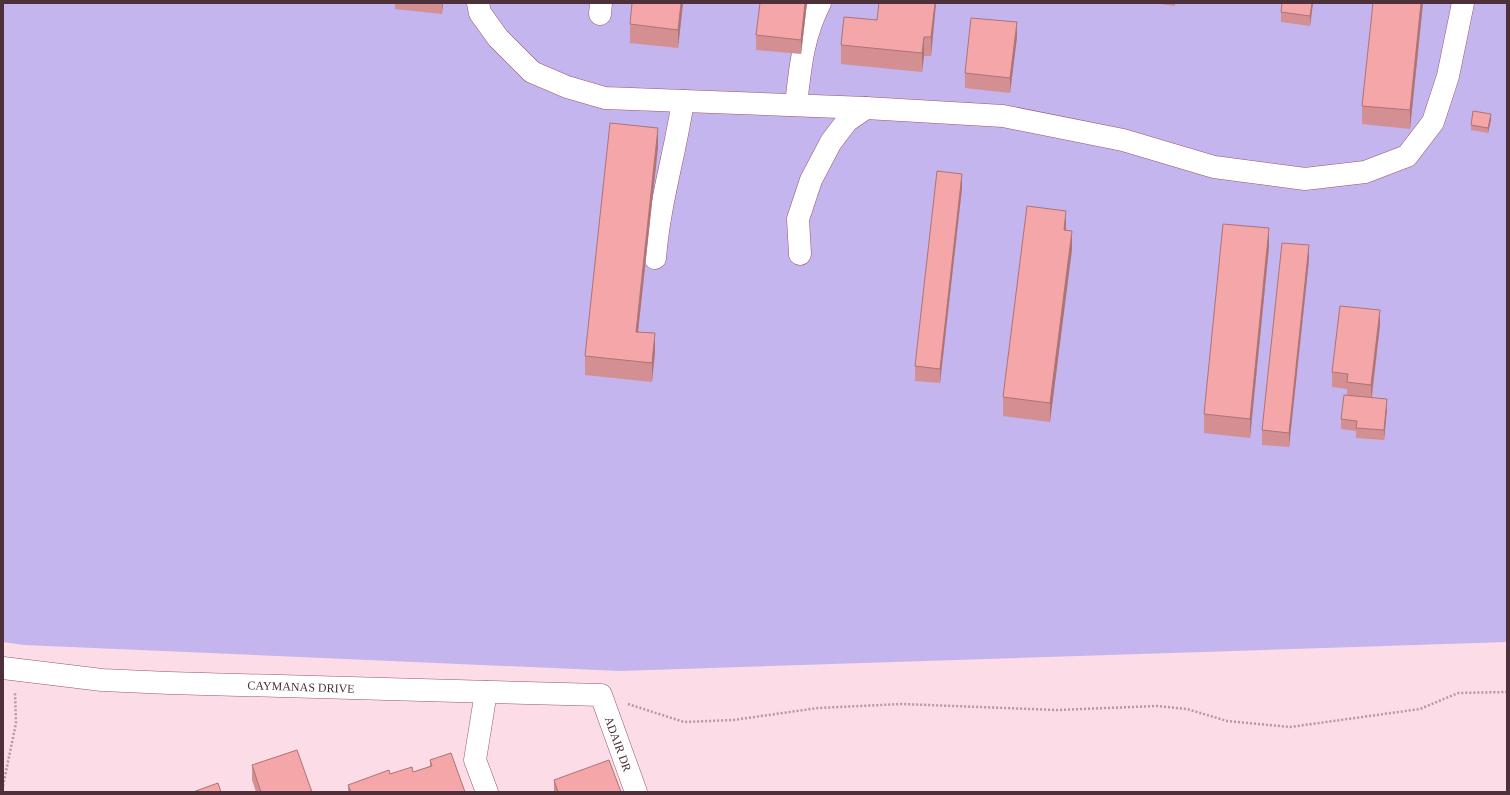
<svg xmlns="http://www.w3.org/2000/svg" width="1510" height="795" viewBox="0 0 1510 795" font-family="'Times New Roman',serif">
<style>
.grass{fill:#c4b5ee}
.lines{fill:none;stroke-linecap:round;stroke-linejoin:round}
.minor-casing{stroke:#99556f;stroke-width:23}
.path{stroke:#b798a2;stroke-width:2.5;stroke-dasharray:2 2;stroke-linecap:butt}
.minor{stroke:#fff;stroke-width:22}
.wall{fill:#d38f91}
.shaded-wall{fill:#ac7476}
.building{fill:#f5a6a9;stroke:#ac7476}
.labels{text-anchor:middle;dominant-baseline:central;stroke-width:3;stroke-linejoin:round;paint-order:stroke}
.street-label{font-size:12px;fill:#4e303b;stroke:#fff}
</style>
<rect width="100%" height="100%" fill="#fcdce6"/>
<path class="grass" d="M 3,3 L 1507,3 L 1507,642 L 620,671 L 24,645 L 3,642 Z"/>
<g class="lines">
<g class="minor-casing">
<g id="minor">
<path d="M 478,3 L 480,13 L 498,38 L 532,72 L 567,87 L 605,98 L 866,108 L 1003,116 L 1123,140 L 1214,167 L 1305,179 L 1365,172 L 1407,156 L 1433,122 L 1448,76 L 1463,3"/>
<path d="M 600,14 L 601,3"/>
<path d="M 796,105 C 800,68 803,36 820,3"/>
<path d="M 800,254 L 798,219 L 811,180 L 831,142 L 847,121 L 866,108"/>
<path d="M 655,258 C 659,205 675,154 683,101"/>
<path d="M 3,668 L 102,680 L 169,683 L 601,695 L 636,792"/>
<path d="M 486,692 L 475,760 L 487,792"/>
</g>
</g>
<g class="path">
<path d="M 628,704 L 684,722 L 733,720 L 818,708 L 902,704 L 1057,710 L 1157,706 L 1187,709 L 1227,721 L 1290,727 L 1420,709 L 1458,693 L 1507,692"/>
<path d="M 3,786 L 16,723 L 15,692"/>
</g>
<use href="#minor" class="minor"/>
</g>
<g class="wall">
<path d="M 395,3 L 443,3 L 442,14 L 395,9 Z"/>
<path d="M 683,3 L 678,48 L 630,43 L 630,24 Z"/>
<path d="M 807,3 L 801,54 L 756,50 L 756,35 Z"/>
<path d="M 879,3 L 936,3 L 931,56 L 924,56 L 922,72 L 841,64 L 841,45 L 877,20 Z"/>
<path d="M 1152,3 L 1175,3 L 1175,6 Z"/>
<path d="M 1313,3 L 1310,26 L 1281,22 L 1281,12 Z"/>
<path d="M 1423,3 L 1410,129 L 1362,124 L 1362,106 Z"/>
<path d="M 1017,37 L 1010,93 L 965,88 L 965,73 Z"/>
<path d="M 1491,120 L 1488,133 L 1471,130 L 1471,125 Z"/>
<path d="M 658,147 L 638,332 L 655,352 L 652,382 L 585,375 L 585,356 Z"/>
<path d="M 962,188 L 940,383 L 915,381 L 915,366 Z"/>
<path d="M 1066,230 L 1072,249 L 1050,422 L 1003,416 L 1003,397 Z"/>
<path d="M 1269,247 L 1250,438 L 1204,433 L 1204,414 Z"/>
<path d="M 1309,260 L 1289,447 L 1262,445 L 1262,430 Z"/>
<path d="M 1380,325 L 1372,398 L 1387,409 L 1384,440 L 1356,438 L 1356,431 L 1341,429 L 1341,419 L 1347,396 L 1347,389 L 1332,387 L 1332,372 Z"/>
<path d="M 430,760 L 465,792 L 348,792 L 348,785 L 390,774 L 413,772 L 430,766 Z"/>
<path d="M 252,765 L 312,792 L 256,792 L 252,780 Z"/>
<path d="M 554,780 L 621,792 L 554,792 Z"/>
</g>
<g class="shaded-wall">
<path d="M 442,3 L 443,3 L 442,14 Z"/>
<path d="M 681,3 L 683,3 L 678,48 L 678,30 Z"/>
<path d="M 805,3 L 807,3 L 801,54 L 801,40 Z"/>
<path d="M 935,3 L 936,3 L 931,56 L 931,37 Z"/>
<path d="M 1312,3 L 1313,3 L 1310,26 L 1310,16 Z"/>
<path d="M 1421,3 L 1423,3 L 1410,129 L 1410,110 Z"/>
<path d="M 1017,22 L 1017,37 L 1010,93 L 1010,78 Z"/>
<path d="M 924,37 L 924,56 L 922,72 L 922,53 Z"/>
<path d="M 1491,114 L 1491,120 L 1488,133 L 1488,128 Z"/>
<path d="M 658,128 L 658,147 L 636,350 L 636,332 Z"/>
<path d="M 962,174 L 962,188 L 940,383 L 940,369 Z"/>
<path d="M 1066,211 L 1066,230 L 1064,230 Z"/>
<path d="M 1269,228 L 1269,247 L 1250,438 L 1250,419 Z"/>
<path d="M 1072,231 L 1072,249 L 1050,422 L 1050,403 Z"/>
<path d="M 1309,245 L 1309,260 L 1289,447 L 1289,433 Z"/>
<path d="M 1380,310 L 1380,325 L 1371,400 L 1371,385 Z"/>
<path d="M 655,333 L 655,352 L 652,382 L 652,363 Z"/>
<path d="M 1387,399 L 1387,409 L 1384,440 L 1384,430 Z"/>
</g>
<g class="building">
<path d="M 632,3 L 681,3 L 678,30 L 630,24 Z"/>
<path d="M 760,3 L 805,3 L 801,40 L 756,35 Z"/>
<path d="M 879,3 L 935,3 L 931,37 L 924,37 L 922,53 L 841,45 L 844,17 L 877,20 Z"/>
<path d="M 1282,3 L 1312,3 L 1310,16 L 1281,12 Z"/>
<path d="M 1373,3 L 1421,3 L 1410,110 L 1362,106 Z"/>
<path d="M 971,18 L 1017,22 L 1010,78 L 965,73 Z"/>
<path d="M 1473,111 L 1491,114 L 1488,128 L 1471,125 Z"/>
<path d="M 610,123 L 658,128 L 636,332 L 655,333 L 652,363 L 585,356 Z"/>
<path d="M 937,171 L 962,174 L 940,369 L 915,366 Z"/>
<path d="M 1027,206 L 1066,211 L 1064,230 L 1072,231 L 1050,403 L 1003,397 Z"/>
<path d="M 1223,224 L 1269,228 L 1250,419 L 1204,414 Z"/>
<path d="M 1282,243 L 1309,245 L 1289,433 L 1262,430 Z"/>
<path d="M 1340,306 L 1380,310 L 1371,385 L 1347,382 L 1348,374 L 1332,372 Z"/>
<path d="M 1344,395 L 1387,399 L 1384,430 L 1356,428 L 1357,421 L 1341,419 Z"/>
<path d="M 297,750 L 312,792 L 261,792 L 252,765 Z"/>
<path d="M 451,753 L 465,792 L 351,792 L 348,785 L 389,770 L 390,774 L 412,767 L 413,772 L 432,766 L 430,760 Z"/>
<path d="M 609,760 L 621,792 L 558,792 L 554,780 Z"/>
<path d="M 218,783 L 221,792 L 193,792 Z"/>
</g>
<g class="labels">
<g class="street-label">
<text transform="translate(301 687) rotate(2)">CAYMANAS DRIVE</text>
<text transform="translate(618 744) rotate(70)">ADAIR DR</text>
</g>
</g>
<rect width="1510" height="795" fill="none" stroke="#4e303b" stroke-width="8"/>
</svg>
